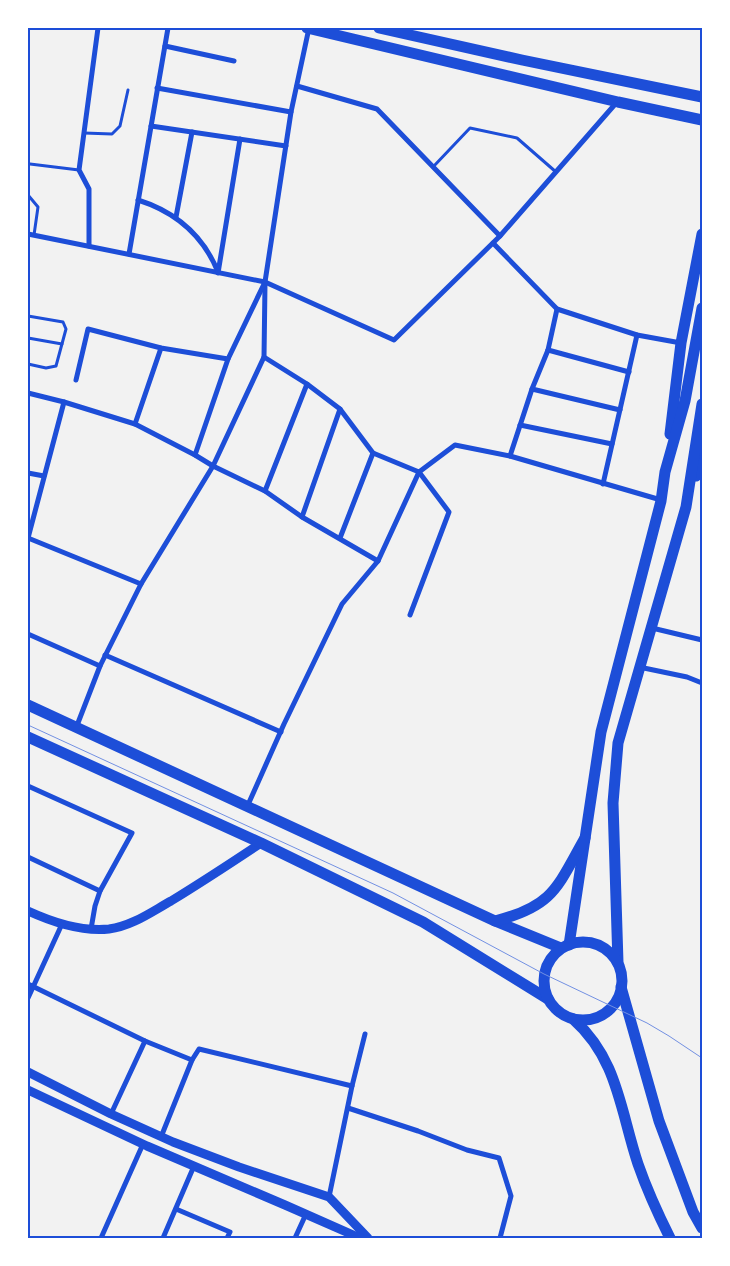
<svg xmlns="http://www.w3.org/2000/svg" width="730" height="1266" viewBox="0 0 730 1266" font-family="'Nunito Sans',sans-serif">
<style>
.lines{fill:none;stroke-linecap:round;stroke-linejoin:round}
.service{stroke:#1d4ed8;stroke-width:3}
.minor{stroke:#1d4ed8;stroke-width:5}
.tertiary{stroke:#1d4ed8;stroke-width:9}
.primary{stroke:#1d4ed8;stroke-width:11}
.trunk{stroke:#1d4ed8;stroke-width:11}
.tram{stroke:#7290e2;stroke-width:1}
.neatline{fill:none;stroke:#1d4ed8;stroke-width:2}
</style>
<rect width="100%" height="100%" fill="#f2f2f2"/>
<g class="lines">
<g class="service">
<path d="M 84,133 L 112,134 L 120,126 L 128,90"/>
<path d="M 30,164 L 79,170"/>
<path d="M 433,167 L 470,128 L 517,138 L 556,172"/>
<path d="M 28,195 L 38,207 L 34,235"/>
<path d="M 28,316 L 63,322 L 66,329 L 56,366 L 46,368 L 28,364"/>
<path d="M 28,338 L 62,344"/>
</g>
<g class="minor">
<path d="M 165,46 L 234,61"/>
<path d="M 297,86 L 377,109 L 500,236"/>
<path d="M 157,88 L 291,112"/>
<path d="M 151,126 L 286,146"/>
<path d="M 138,200 C 176,212 203,235 218,272"/>
<path d="M 176,217 L 192,132"/>
<path d="M 28,234 L 265,282 L 394,340 L 500,236 L 617,102"/>
<path d="M 493,243 L 557,309 L 637,335 L 681,343"/>
<path d="M 89,246 L 89,189 L 79,170 L 98,28"/>
<path d="M 129,254 L 168,28"/>
<path d="M 218,273 L 240,139"/>
<path d="M 265,284 L 264,357 L 307,384 L 340,409 L 373,453 L 419,472"/>
<path d="M 548,350 L 629,372"/>
<path d="M 76,380 L 88,329 L 161,348 L 228,359"/>
<path d="M 532,389 L 620,410"/>
<path d="M 28,393 L 64,402 L 135,424 L 195,455 L 213,466 L 265,491 L 302,517 L 378,561"/>
<path d="M 135,424 L 161,348"/>
<path d="M 520,425 L 612,444"/>
<path d="M 195,455 L 228,359 L 265,282 L 291,112 L 309,28"/>
<path d="M 510,456 L 532,389 L 548,350 L 557,309"/>
<path d="M 28,473 L 44,476"/>
<path d="M 603,484 L 637,335"/>
<path d="M 265,491 L 307,384"/>
<path d="M 302,517 L 340,409"/>
<path d="M 28,538 L 64,402"/>
<path d="M 28,538 L 141,584"/>
<path d="M 340,538 L 373,453"/>
<path d="M 410,615 L 449,512 L 419,472"/>
<path d="M 652,628 L 702,640"/>
<path d="M 28,634 L 100,666"/>
<path d="M 105,655 L 281,732"/>
<path d="M 639,667 L 687,677 L 702,683"/>
<path d="M 76,728 L 100,666 L 141,584 L 213,466 L 264,357"/>
<path d="M 28,786 L 132,833 L 100,891 L 95,906 L 91,929"/>
<path d="M 247,807 L 284,724 L 342,604 L 378,561 L 419,472 L 455,445 L 510,456 L 661,500"/>
<path d="M 28,857 L 100,891"/>
<path d="M 28,984 L 145,1041 L 192,1060"/>
<path d="M 28,998 L 62,924"/>
<path d="M 348,1108 L 418,1131 L 467,1150 L 499,1158 L 511,1196 L 500,1238"/>
<path d="M 111,1114 L 145,1041"/>
<path d="M 161,1137 L 192,1060 L 199,1049 L 352,1086"/>
<path d="M 329,1197 L 352,1086 L 365,1034"/>
<path d="M 176,1209 L 230,1232 L 227,1238"/>
<path d="M 101,1238 L 143,1144"/>
<path d="M 163,1238 L 194,1166"/>
<path d="M 295,1238 L 306,1214"/>
</g>
<g class="tertiary">
<path d="M 28,911 C 52,922 81,932 109,929 C 132,926 151,912 171,901 C 202,882 231,863 261,843"/>
<path d="M 28,1072 L 111,1114 L 173,1142 L 239,1167 L 329,1197 L 368,1238"/>
<path d="M 28,1090 L 147,1146 L 285,1205 L 360,1238"/>
</g>
<g class="primary">
<path d="M 307,28 L 618,102 L 702,120"/>
<path d="M 379,28 L 522,60 L 702,97"/>
<path d="M 670,434 L 681,343 L 702,234"/>
<path d="M 696,476 L 702,457"/>
<path d="M 569,945 L 601,732 L 661,501 L 665,472 L 685,401 L 702,308"/>
<path d="M 618,963 L 613,803 L 618,743 L 686,507 L 702,404"/>
</g>
<g class="trunk">
<path d="M 28,705 L 495,921 L 561,948"/>
<path d="M 28,737 L 261,843 L 423,922 L 548,999"/>
<path d="M 495,921 C 554,906 557,887 585,838"/>
<circle cx="583" cy="981" r="39"/>
<path d="M 621,987 L 659,1121 L 693,1212 L 702,1228"/>
<path d="M 573,1019 C 618,1059 620,1110 638,1164 C 647,1190 658,1214 670,1238"/>
</g>
<path class="tram" d="M 28,725 L 393,893 L 544,974 L 647,1023 L 669,1036 L 702,1058"/>
</g>
<rect width="730" height="1266" fill="none" stroke="#ffffff" stroke-width="58"/>
<rect x="29" y="29" width="672" height="1208" class="neatline"/>
</svg>
